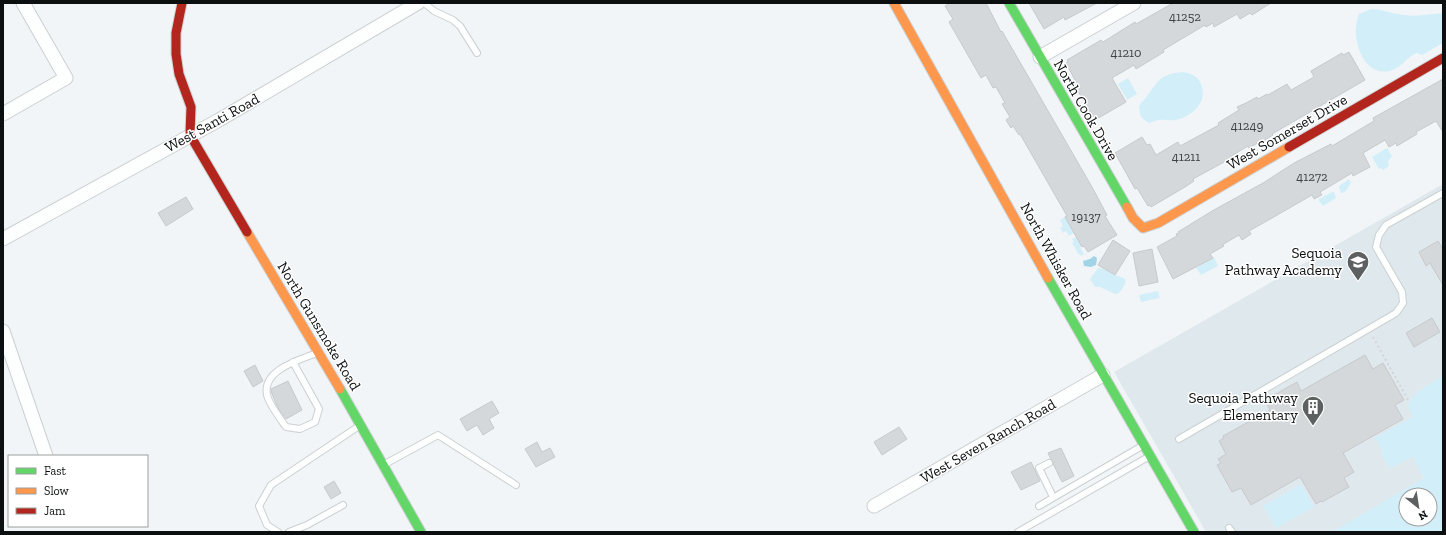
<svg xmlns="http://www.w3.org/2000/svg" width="1446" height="535" viewBox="0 0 1446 535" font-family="'Zilla Slab',serif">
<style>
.built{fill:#dfe9ed;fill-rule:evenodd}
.green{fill:#d2eff9;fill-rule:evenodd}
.water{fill:#a0d4e6}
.building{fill:#d5d8da;stroke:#c7cacc}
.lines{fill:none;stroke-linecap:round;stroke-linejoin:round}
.lane-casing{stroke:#ccd0d1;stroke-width:8}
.street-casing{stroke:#ccd0d1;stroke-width:15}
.fast-casing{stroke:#ccd0d1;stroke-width:11}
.slow-casing{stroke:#ccd0d1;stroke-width:11}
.jam-casing{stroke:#ccd0d1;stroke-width:11}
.path{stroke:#d3d5d5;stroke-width:2;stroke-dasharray:2 3;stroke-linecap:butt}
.lane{stroke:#fdfefe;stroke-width:6}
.street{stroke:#fdfefe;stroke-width:13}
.fast{stroke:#63d668;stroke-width:9}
.slow{stroke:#ff974d;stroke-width:9}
.jam{stroke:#b3261e;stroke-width:9}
.labels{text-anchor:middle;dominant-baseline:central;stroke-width:3;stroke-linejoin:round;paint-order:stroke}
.number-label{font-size:13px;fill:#3e4142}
.street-label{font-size:15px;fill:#0c0f10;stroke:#fff}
.poi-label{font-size:15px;fill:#0c0f10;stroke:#fff;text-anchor:end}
</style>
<rect width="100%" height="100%" fill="#f1f5f7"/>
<path class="built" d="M 1443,184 L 1443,532 L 1206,532 L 1114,372 ZM 1406,495 L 1430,495 L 1430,519 L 1406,519 Z"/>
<g class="green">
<path d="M 1371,9 C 1383,9 1393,14 1405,15 C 1417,17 1430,14 1443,13 L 1443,43 L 1422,55 L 1417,53 C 1407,56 1402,68 1390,71 C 1361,77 1350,35 1359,14 Z"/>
<path d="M 1182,72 C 1191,73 1200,77 1202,87 C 1207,103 1191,117 1176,120 C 1170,121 1164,119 1158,120 C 1155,121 1152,122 1149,123 C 1140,118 1140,115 1139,106 C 1141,102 1145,100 1147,96 C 1160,79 1159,75 1182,72 Z"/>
<path d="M 1128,78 L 1137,94 L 1127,100 L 1118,84 Z"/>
<path d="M 1387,148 L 1392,156 L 1388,161 L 1389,166 L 1383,170 L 1381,168 L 1379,169 L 1372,157 Z"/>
<path d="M 1349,179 L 1351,183 C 1348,186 1347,193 1341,193 L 1340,191 L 1339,186 Z"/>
<path d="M 1332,192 L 1334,192 L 1336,198 L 1323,206 L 1319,201 L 1319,199 Z"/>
<path d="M 1065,217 L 1074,233 L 1069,236 L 1066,231 L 1063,233 L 1060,228 L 1063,226 L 1060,220 Z"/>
<path d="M 1076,237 L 1082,246 L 1080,247 L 1084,254 L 1081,256 L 1080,254 L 1079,255 L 1072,243 L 1074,242 L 1072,239 Z"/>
<path d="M 1214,257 L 1218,266 L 1201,275 L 1196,268 Z"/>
<path d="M 1098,268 L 1105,269 L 1115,275 L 1124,278 L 1126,282 L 1121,291 L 1117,294 L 1115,294 L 1100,287 L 1095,287 L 1090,279 Z"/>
<path d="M 1158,291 L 1160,298 L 1141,302 L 1139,295 Z"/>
<path d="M 1443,376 L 1443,532 L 1332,532 L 1424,478 L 1415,462 L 1413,456 L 1390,469 L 1381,453 L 1383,452 L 1375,438 L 1413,417 L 1408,408 L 1410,399 L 1413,398 C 1415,392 1436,380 1443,376 ZM 1406,495 L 1430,495 L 1430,519 L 1406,519 Z"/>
<path d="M 1301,484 L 1314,507 L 1276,528 L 1263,506 Z"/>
</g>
<path class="water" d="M 1094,256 L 1097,258 L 1096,265 L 1091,267 L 1084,266 L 1083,261 L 1090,259 Z"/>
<g class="building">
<path d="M 950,3 L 986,3 L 1001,32 L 1002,31 L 1092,187 L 1107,215 L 1105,216 L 1117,235 L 1088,252 L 1084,246 L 1082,247 L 1065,217 L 1067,216 L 1020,134 L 1019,135 L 1013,126 L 1011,128 L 1006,120 L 1010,117 L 1002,104 L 1005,103 L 996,87 L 993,88 L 986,75 L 981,78 L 949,22 L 953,19 L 945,6 Z"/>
<path d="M 1029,3 L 1097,3 L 1065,20 L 1064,17 L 1044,29 Z"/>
<path d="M 1173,3 L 1271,3 L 1252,15 L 1250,13 L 1240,19 L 1237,14 L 1214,27 L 1213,23 L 1206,27 L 1205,25 L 1163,50 L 1164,52 L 1136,69 L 1134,65 L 1112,78 L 1126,102 L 1095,120 L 1073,83 L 1076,82 L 1066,63 L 1068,62 L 1067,60 L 1101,40 L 1103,42 L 1135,22 L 1136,24 Z"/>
<path d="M 1349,52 L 1365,80 L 1272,134 L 1273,135 L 1262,142 L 1261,141 L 1249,148 L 1248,146 L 1233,155 L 1233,156 L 1226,161 L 1193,179 L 1194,181 L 1185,187 L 1151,207 L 1150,205 L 1148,206 L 1137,188 L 1135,189 L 1115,153 L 1142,137 L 1147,145 L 1150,144 L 1156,155 L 1178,142 L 1180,146 L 1219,125 L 1218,123 L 1239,110 L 1237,107 L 1246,103 L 1257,97 L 1258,99 L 1267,94 L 1268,95 L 1287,84 L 1291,90 L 1314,77 L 1311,71 L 1342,53 L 1343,55 Z"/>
<path d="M 1443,79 L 1443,132 L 1436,121 L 1416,132 L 1417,134 L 1397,146 L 1396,143 L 1389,147 L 1385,140 L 1363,153 L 1370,167 L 1353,176 L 1352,173 L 1320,192 L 1322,195 L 1314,199 L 1312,195 L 1272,218 L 1249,231 L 1251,234 L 1242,240 L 1239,235 L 1222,245 L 1224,246 L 1210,254 L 1213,258 L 1173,279 L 1157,247 L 1177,236 L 1176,234 L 1179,233 L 1178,232 L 1212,211 L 1263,183 L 1294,163 L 1331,144 L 1332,146 L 1374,121 L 1373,118 Z"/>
<path d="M 186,197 L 193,209 L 166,226 L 158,213 Z"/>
<path d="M 1113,240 L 1130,251 L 1115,275 L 1098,265 Z"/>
<path d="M 1438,241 L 1443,249 L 1443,285 L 1430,263 L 1426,266 L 1419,252 Z"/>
<path d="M 1152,249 L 1158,282 L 1139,286 L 1133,253 Z"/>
<path d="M 1432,318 L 1440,332 L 1414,347 L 1406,333 Z"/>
<path d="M 1365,355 L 1373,369 L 1383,363 L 1404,400 L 1395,405 L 1403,419 L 1343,453 L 1354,472 L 1344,478 L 1349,487 L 1322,502 L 1321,501 L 1316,504 L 1300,477 L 1251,505 L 1241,488 L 1232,492 L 1217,465 L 1221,463 L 1218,459 L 1226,454 L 1219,441 L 1224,438 L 1223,436 L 1270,410 L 1265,400 L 1297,382 L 1301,391 Z"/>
<path d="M 255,365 L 263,381 L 253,387 L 244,371 Z"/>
<path d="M 288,381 L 302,410 L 286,419 L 278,408 L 272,394 L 271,389 Z"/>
<path d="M 492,401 L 499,413 L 489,419 L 494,428 L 483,435 L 477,425 L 467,431 L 460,419 Z"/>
<path d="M 899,427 L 907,439 L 882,455 L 874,442 Z"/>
<path d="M 537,442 L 542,452 L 550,448 L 555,457 L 536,467 L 525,449 Z"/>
<path d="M 1061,448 L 1074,476 L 1062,482 L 1048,453 Z"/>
<path d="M 1031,462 L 1040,481 L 1021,490 L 1011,472 Z"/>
<path d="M 334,481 L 341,493 L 331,499 L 324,487 Z"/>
</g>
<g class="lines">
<g class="lane-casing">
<g id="lane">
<path d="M 424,3 L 434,11 L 453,20 L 460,26 L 477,53"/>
<path d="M 293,362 L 319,409 L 315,422 L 300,429 L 286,427 C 281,420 269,404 267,395 C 262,370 299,360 317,353"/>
<path d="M 1179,439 L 1396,313 L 1403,303 L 1402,292 L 1376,247 L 1379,235 L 1386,225 L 1443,193"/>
<path d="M 1049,463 L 1039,468 L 1053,497"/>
<path d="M 385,464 L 438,435 L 516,485"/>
<path d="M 1039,506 L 1142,446"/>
<path d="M 1229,528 L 1232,532"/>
<path d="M 278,532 L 267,525 L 259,506 L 271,485 L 359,426"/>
<path d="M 289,532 L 307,525 L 343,505"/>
<path d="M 1018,532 L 1148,457"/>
</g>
</g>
<g class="street-casing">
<g id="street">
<path d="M 1040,57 L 1134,3"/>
<path d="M 3,114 L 66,78 L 23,3"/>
<path d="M 3,239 L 219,120 L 418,3"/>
<path d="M 3,331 L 46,456"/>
<path d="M 874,506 L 1103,375"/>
</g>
</g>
<g class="fast-casing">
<g id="fast">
<path d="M 1009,3 L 1127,207"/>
<path d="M 1048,278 L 1194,532"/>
<path d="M 340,389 L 421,532"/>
</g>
</g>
<g class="slow-casing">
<g id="slow">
<path d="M 894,3 L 1048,278"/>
<path d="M 1127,207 L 1133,218 L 1143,228 L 1158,223 L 1289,147"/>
<path d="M 247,232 L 340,389"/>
</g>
</g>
<g class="jam-casing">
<g id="jam">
<path d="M 182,3 L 176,33 L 176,54 L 179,74 L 191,107 L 190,135 L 247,232"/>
<path d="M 1289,147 L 1443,58"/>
</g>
</g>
<path class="path" d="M 1373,337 L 1408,400"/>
<use href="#lane" class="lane"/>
<use href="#street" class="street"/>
<use href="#fast" class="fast"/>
<use href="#slow" class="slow"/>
<use href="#jam" class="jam"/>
</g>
<defs>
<g id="school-pin" transform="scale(1.15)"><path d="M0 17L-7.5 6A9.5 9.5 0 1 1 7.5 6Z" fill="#5c6061" stroke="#fff"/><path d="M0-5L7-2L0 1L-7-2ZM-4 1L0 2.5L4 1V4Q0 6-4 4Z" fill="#fff"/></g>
<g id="building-pin" transform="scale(1.15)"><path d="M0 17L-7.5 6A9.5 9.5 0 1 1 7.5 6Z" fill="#5c6061" stroke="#fff"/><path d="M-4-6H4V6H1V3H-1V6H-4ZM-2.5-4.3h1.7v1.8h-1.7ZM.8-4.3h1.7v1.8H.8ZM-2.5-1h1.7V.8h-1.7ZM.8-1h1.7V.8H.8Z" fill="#fff"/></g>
</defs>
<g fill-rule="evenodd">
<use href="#school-pin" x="1358" y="262"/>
<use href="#building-pin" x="1313" y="407"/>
</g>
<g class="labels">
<g class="number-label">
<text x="1185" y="16">41252</text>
<text x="1126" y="52">41210</text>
<text x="1247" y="125">41249</text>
<text x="1186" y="156">41211</text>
<text x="1312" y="176">41272</text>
<text x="1086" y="216">19137</text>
</g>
<g class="street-label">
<text transform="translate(1086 110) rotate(60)">North Cook Drive</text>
<text transform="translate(212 123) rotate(-29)">West Santi Road</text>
<text transform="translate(1287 132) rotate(-30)">West Somerset Drive</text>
<text transform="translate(1056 261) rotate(61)">North Whisker Road</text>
<text transform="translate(319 326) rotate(59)">North Gunsmoke Road</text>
<text transform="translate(988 441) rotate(-30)">West Seven Ranch Road</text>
</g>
<g class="poi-label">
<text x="1342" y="253">Sequoia<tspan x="1342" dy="17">Pathway Academy</tspan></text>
<text x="1298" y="398">Sequoia Pathway<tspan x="1298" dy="17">Elementary</tspan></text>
</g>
</g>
<rect width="1446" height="535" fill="none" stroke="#0c0f10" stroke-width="8"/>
<rect x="8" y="455" width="140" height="72" fill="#ffffff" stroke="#9e9f9f"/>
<rect x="16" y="468" width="20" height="6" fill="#63d668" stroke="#9e9f9f"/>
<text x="44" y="475" font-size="12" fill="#0c0f10">Fast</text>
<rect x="16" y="488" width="20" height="6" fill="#ff974d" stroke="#9e9f9f"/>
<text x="44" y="495" font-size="12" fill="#0c0f10">Slow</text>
<rect x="16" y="508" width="20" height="6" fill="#b3261e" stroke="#9e9f9f"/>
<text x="44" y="515" font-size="12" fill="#0c0f10">Jam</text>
<g transform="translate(1418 507) rotate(150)"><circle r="19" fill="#ffffff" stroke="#9e9f9f"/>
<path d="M0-3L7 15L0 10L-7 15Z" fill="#5c6061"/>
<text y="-6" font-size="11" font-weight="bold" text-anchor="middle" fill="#0c0f10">N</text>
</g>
</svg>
